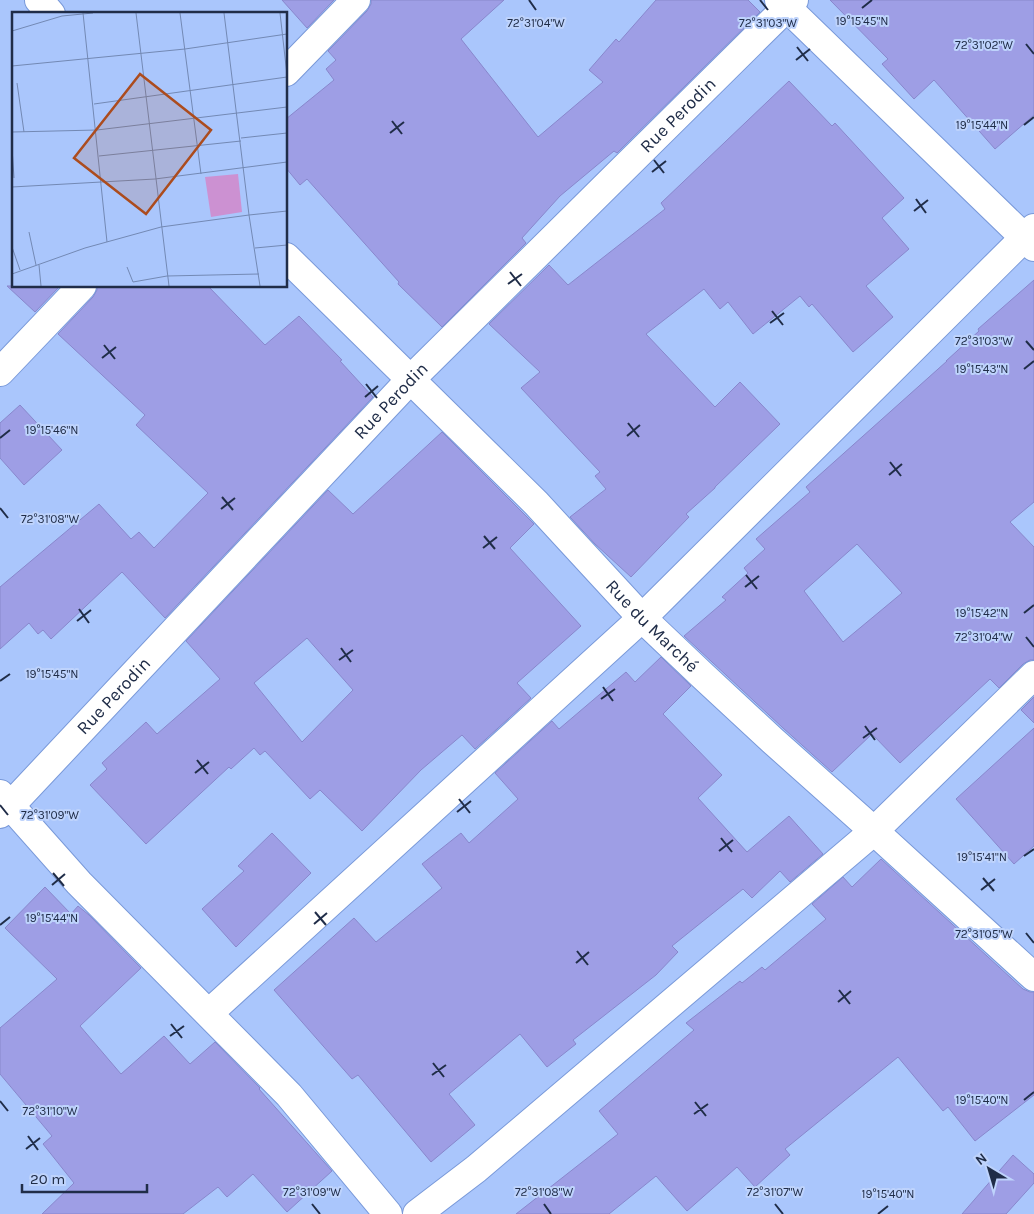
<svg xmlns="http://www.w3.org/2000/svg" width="1034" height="1214" viewBox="0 0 1034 1214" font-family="Karla,sans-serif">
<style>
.building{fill:#9e9ee5;stroke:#8887cc;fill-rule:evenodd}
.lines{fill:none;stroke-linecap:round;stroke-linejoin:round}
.street-casing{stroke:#7999d9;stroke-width:30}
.street{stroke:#fff;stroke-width:28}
.ticks{fill:none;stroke:#202d48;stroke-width:2}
.labels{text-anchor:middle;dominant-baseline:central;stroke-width:4;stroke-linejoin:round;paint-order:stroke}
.street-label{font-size:18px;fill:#202d48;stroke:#bed3fc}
.inset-road{fill:none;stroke:#7389b4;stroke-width:1}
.view{fill:#ac4c1e;fill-opacity:0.15;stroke:#ac4c1e;stroke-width:2.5}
.inset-edge{fill:none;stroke:#202d48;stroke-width:2.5}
.ticks-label{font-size:12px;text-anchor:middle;fill:#202d48;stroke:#bed3fc;stroke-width:4;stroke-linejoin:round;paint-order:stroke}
</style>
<rect width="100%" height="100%" fill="#aac6fc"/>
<g class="building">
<path d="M 282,0 L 334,0 L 307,28 Z"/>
<path d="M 371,0 L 504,0 L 461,39 L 538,137 L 603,82 L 589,70 L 616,39 L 619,42 L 656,0 L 748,0 L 760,12 L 617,153 L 614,151 L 560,196 L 522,238 L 526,243 L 442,327 L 398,284 L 399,282 L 307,179 L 300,185 L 286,168 L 286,119 L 334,80 L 326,69 L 336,60 L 328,51 L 367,11 L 371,4 Z"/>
<path d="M 830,0 L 1034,0 L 1034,115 L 995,149 L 934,80 L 914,99 L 882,64 L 888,59 Z"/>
<path d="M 789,81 L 832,126 L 835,123 L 904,198 L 882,218 L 909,249 L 866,286 L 893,317 L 853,352 L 812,304 L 809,307 L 800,296 L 753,334 L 728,302 L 720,309 L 704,289 L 646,334 L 715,407 L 740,382 L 780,424 L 715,487 L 715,488 L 686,514 L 689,517 L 631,577 L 595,544 L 570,517 L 606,489 L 595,476 L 600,472 L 521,388 L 540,372 L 489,324 L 549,265 L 568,285 L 665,209 L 661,203 Z"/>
<path d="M 1034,280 L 1034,502 L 1010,522 L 1034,547 L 1034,660 L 1030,660 L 1023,664 L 999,688 L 990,679 L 900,763 L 872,734 L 832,772 L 783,728 L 684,636 L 726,600 L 722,597 L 748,573 L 744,568 L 765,549 L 756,539 L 810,492 L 806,487 L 947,361 L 946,361 L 979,331 L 978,329 ZM 857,544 L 902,593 L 843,642 L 804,591 Z"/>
<path d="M 7,286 L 60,286 L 35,312 Z"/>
<path d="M 97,286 L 208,286 L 265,345 L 299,316 L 342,360 L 340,361 L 373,397 L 165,618 L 122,572 L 51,639 L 43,630 L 38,634 L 29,623 L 0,649 L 0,587 L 99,504 L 131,539 L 139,532 L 154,548 L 208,493 L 136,425 L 145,415 L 58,334 L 93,297 L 97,290 Z"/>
<path d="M 20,405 L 62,450 L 24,485 L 0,458 L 0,423 Z"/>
<path d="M 442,432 L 534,524 L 510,548 L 581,626 L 517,683 L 531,698 L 475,749 L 462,735 L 421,770 L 362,831 L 320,790 L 310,799 L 265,751 L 260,755 L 254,748 L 231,769 L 229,767 L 146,844 L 90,785 L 107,769 L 102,763 L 146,722 L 157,734 L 220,679 L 186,641 L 328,490 L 353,514 ZM 307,638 L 353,690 L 302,742 L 254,683 Z"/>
<path d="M 661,657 L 691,686 L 663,714 L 722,775 L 698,798 L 747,852 L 789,816 L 823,854 L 790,882 L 780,871 L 752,898 L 743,889 L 672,946 L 678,952 L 656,975 L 573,1040 L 576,1044 L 547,1067 L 520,1034 L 449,1094 L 475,1125 L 431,1162 L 358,1075 L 352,1079 L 274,990 L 354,918 L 376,942 L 442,888 L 422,864 L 461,833 L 469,843 L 518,799 L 495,773 L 552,721 L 559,729 L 626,672 L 635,682 Z"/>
<path d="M 1034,697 L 1034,723 L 1021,710 Z"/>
<path d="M 1034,728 L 1034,846 L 1014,864 L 956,799 Z"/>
<path d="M 272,833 L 311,873 L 236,947 L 202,909 L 244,871 L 238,866 Z"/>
<path d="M 881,859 L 1023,989 L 1030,992 L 1034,992 L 1034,1095 L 975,1141 L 948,1107 L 943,1111 L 898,1057 L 785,1149 L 790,1155 L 755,1187 L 737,1167 L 687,1211 L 656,1176 L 609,1214 L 516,1214 L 618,1134 L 599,1111 L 694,1030 L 686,1023 L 740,981 L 742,983 L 762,967 L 765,970 L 826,919 L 812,904 L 843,877 L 852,887 Z"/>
<path d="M 45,887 L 71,914 L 78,906 L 89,915 L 141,968 L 80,1026 L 121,1074 L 164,1036 L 190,1064 L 215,1042 L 260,1088 L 259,1089 L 332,1171 L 287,1212 L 253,1174 L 227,1197 L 218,1187 L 183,1214 L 42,1214 L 74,1183 L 43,1144 L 52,1136 L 0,1074 L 0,1028 L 57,979 L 5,928 Z"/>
<path d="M 1013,1155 L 1034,1174 L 1034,1183 L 1006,1214 L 962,1214 Z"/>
</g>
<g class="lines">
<g class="street-casing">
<g id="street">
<path d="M 39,0 L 51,14"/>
<path d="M 779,0 L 1034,247"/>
<path d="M 286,72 L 356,0"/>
<path id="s1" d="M 286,257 L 536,503 L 642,618 L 702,675 L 772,740 L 874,831 L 1034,977"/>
<path d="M 0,372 L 82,286"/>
<path d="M 0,794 L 79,883 L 289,1095 L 388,1214"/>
<path id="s2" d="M 0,814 L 11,805 L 410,380 L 794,0"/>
<path d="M 209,1013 L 642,618 L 1034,228"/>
<path d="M 417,1214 L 476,1169 L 874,831 L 1034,675"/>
</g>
</g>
<use href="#street" class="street"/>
</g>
<path class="ticks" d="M 529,0 L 536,10M 760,0 L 768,10M 862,8 L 872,0M 1026,44 L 1034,54M 797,47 L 808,61M 796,60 L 810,49M 392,121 L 402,134M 1024,125 L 1034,117M 390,133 L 404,122M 654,160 L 664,173M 652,172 L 666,161M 916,199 L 926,213M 914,211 L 928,200M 510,272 L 521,286M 508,284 L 522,274M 772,311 L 783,325M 770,323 L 784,313M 1026,341 L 1034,350M 104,345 L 115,359M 102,358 L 116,347M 1024,369 L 1034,361M 366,384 L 377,398M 365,397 L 378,386M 628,423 L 639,437M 627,436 L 640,425M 0,438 L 10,430M 890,462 L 901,476M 889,475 L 902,464M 222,497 L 233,510M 0,508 L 8,518M 221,509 L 235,498M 484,536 L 495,549M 483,548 L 497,537M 746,575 L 757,589M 745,587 L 759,576M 79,609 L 89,623M 1024,613 L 1034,605M 77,621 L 91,610M 1026,637 L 1034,647M 341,648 L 351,662M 339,660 L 353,650M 0,681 L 10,674M 603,687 L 613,701M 601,699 L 615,689M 865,726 L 875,740M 863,738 L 877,728M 197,760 L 208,774M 195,773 L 209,762M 459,799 L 470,813M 0,805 L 8,815M 457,812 L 471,801M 721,838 L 732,852M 719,851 L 733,840M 1024,856 L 1034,849M 53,873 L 64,886M 983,878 L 994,891M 52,885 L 65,874M 981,890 L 995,879M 315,912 L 326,925M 314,924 L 327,913M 0,925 L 10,917M 1026,933 L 1034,943M 577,951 L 588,965M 576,963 L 589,952M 839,990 L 850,1004M 838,1002 L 851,991M 171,1024 L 182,1038M 170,1036 L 184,1026M 433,1063 L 444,1077M 432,1075 L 446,1065M 1024,1100 L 1034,1092M 0,1101 L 8,1111M 695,1102 L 706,1116M 694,1114 L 708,1104M 28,1136 L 38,1150M 26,1149 L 40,1138M 312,1204 L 320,1214M 544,1204 L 551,1214M 775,1204 L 783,1214M 878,1214 L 888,1206"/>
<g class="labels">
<g class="street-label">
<text stroke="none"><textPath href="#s2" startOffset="974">Rue Perodin</textPath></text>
<text stroke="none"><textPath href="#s2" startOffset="569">Rue Perodin</textPath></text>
<text stroke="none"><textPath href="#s1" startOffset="520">Rue du Marché</textPath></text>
<text stroke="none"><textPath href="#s2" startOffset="164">Rue Perodin</textPath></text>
</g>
</g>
<g transform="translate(12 12)">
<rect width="275" height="275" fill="#aac6fc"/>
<path d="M 226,162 L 230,200 L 199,205 L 193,165 Z" fill="#cc91d2"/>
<path class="inset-road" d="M 71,1 L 95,230M 124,1 L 157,274M 168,1 L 189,162M 268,1 L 275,63M 0,19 L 50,4 L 81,1M 0,54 L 173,37 L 275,22M 5,71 L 12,120M 82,92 L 275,65M 0,120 L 85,118 L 275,95M 229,126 L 275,121M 0,136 L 2,166M 87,144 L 229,129M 0,175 L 143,167 L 275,150M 17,220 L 24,253M 0,235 L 8,258M 243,236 L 275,233M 27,253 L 29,274M 115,255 L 121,270 L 155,264 L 247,262M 0,262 L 73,236 L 149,215 L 237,203 L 212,1M 248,274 L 237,203 L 275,199"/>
<path class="view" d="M 128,62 L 199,118 L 134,202 L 62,146 Z"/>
<rect width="275" height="275" class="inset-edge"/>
</g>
<g class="ticks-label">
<text x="862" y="25">19°15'45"N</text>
<text x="536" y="27">72°31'04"W</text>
<text x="768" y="27">72°31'03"W</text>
<text x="984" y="49">72°31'02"W</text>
<text x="982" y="129">19°15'44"N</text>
<text x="984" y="345">72°31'03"W</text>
<text x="982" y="373">19°15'43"N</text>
<text x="52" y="434">19°15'46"N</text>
<text x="50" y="523">72°31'08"W</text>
<text x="982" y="617">19°15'42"N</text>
<text x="984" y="641">72°31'04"W</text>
<text x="52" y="678">19°15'45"N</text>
<text x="50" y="819">72°31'09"W</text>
<text x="982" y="861">19°15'41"N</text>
<text x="52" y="922">19°15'44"N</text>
<text x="984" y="938">72°31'05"W</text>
<text x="982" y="1104">19°15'40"N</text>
<text x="50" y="1115">72°31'10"W</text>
<text x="312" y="1196">72°31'09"W</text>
<text x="544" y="1196">72°31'08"W</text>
<text x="775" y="1196">72°31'07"W</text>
<text x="888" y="1198">19°15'40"N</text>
</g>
<g transform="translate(989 1169) rotate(322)" stroke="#bed3fc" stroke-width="4" paint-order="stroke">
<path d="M0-4L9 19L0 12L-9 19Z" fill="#202d48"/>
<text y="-8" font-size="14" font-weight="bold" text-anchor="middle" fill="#202d48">N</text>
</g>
<path d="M22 1184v8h125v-8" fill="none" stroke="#202d48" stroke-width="2.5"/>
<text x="30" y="1184" font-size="15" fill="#202d48" stroke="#bed3fc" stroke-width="4" paint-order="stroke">20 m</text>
</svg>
